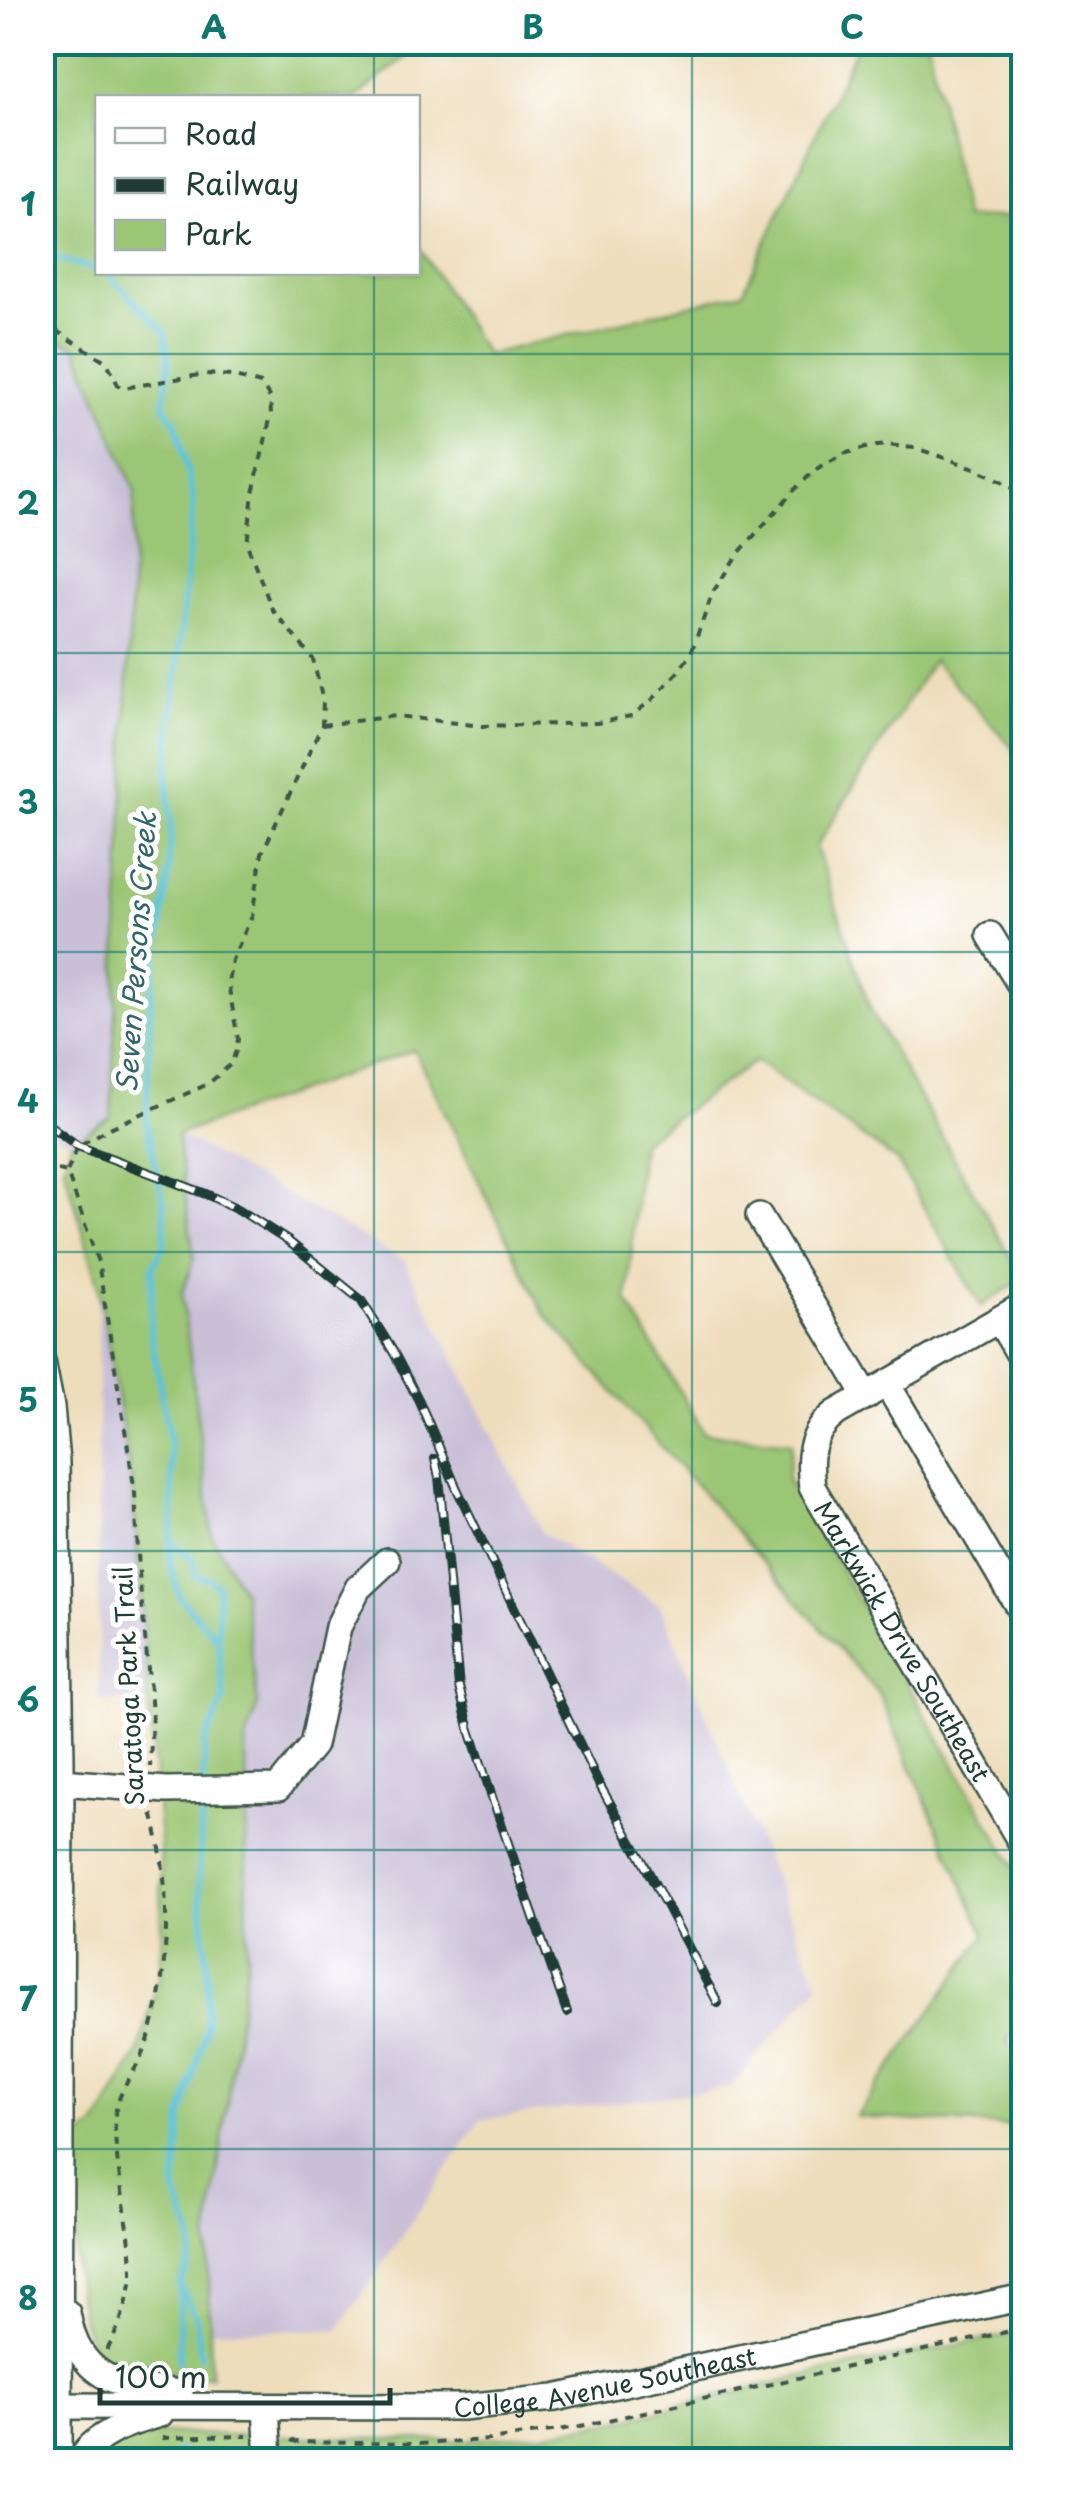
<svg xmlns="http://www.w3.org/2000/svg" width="1066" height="2503" viewBox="0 0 1066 2503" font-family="'Playpen Sans',sans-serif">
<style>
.industrial{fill:#c9bfd7}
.green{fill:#9bc674;stroke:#5d8254;stroke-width:2.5}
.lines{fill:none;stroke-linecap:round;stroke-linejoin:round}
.stream{stroke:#5dc3db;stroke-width:6}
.minor-casing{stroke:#3e5548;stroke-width:30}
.path{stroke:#3e5548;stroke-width:4;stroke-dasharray:8 8;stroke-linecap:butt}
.minor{stroke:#fff;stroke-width:25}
.rail-casing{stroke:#1f3d34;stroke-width:10}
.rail{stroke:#fff;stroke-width:6;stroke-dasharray:19;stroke-linecap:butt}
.grid{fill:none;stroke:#0f766e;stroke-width:2.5;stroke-opacity:0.55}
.labels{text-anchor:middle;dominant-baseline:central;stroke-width:10;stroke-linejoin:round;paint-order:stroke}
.street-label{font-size:25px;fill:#1f3d34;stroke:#fff}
.water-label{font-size:28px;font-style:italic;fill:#326566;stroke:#fff}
.neatline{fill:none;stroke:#0f766e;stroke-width:4}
.grid-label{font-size:32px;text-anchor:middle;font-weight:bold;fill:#0f766e}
</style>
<rect width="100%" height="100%" fill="#fff"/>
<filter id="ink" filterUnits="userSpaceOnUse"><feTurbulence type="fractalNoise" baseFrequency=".01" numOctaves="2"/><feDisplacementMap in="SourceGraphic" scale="20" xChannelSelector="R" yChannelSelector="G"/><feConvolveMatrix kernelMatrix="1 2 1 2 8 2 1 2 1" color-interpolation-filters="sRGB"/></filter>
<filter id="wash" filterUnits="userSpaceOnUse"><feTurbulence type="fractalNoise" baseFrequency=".0048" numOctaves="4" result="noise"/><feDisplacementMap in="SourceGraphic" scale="40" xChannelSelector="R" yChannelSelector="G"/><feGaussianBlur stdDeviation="2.25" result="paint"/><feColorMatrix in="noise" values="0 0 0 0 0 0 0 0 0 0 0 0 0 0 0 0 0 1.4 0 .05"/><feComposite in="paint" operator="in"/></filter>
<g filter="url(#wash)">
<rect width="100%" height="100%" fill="#edb"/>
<g class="industrial">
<path d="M 43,334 L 76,345 L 135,491 L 111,1118 L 71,1143 L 43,1127 Z"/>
<path d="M 177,1134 L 405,1261 L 542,1533 L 660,1605 L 819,1985 L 729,2088 L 480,2120 L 338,2330 L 210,2330 L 208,2240 L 247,1960 L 246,1741 L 258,1704 L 243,1592 L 212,1536 L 182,1292 L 194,1258 Z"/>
<path d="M 98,1283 L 133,1485 L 149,1701 L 99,1701 Z"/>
</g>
<g class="green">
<path d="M 43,43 L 422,43 L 357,97 L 98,98 L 98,272 L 418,272 L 418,245 L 486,355 L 743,292 L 858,43 L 928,43 L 965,219 L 1023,216 L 1023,759 L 933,660 L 816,847 L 872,1014 L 1023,1279 L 981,1306 L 897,1161 L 755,1061 L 641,1142 L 627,1301 L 704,1433 L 792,1442 L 787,1479 L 1023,1881 L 1023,2012 L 1007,2042 L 1023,2056 L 1023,2127 L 856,2117 L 985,1935 L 879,1694 L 544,1313 L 414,1050 L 177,1135 L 194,1258 L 182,1293 L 212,1536 L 243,1592 L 258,1704 L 246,1741 L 247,1960 L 208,2240 L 211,2376 C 187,2375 164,2375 140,2374 C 133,2373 123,2375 117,2372 C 63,2352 75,2200 75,2151 L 80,2138 L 96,2127 L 139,2051 L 160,1973 L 162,1921 L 160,1842 L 132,1484 L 98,1283 L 64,1165 L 71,1143 L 111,1117 L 135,491 L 76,346 L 43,334 Z"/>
<path d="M 1023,2332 L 1023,2460 L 95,2460 C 111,2444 126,2437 148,2433 L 456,2441 L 543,2434 L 633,2417 L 811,2374 Z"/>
</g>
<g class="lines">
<g class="stream">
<path d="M 42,255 L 98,270"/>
<path d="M 106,272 L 165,332 L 169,364 L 164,406 L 176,423 L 194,501 L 167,769 L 171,827 L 168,880 L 151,996 L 146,1120 L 164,1204 L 165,1242 L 153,1267 L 150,1331 L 170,1441 L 173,1504 L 170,1563 L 180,1598 L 218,1639 L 224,1699 L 205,1743 L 203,1784"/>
<path d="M 171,1541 L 192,1558 L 195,1575 L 210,1579 L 218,1586 L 218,1638"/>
<path d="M 181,2287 L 196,2317 L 201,2356"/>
<path d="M 179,2361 L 180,2287 L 193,2253 L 190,2230 L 175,2190 L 182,2116 L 206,2029 L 208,1976 L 199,1877 L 203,1797"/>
<path d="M 203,2451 L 203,2460"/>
<path d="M 178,2460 L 178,2450"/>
</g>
</g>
</g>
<g filter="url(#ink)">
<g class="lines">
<g class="minor-casing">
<g id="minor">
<path d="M 990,935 L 1024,991"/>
<path d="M 759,1216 L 867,1396"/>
<path id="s1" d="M 1024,1305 L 836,1413 C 810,1433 808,1456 812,1487 L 1024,1847"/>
<path d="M 999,1320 L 1024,1362"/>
<path d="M 42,1361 L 51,1407 L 56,1462 L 61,1761 L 59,2460"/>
<path d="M 887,1384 L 1024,1616"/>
<path d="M 42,1784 L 61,1782 L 166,1790 L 278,1788 L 313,1745 L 338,1627 L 358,1588 L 387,1561"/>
<path d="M 67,2313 C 79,2383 121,2385 180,2393"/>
<path id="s2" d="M 42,2406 L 462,2407 L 555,2398 L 1024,2297"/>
<path d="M 266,2407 L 269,2460"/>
<path d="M 80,2460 C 97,2432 129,2423 160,2414"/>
</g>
</g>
<g class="path">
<path d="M 42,322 L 107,362 L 118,385 L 124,388 L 205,374 L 231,376 L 261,384 L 270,398 L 271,415 L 253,493 L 247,544 L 272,609 L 313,659 L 323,701 L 322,725 L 262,853 L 252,916 L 232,960 L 228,983 L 238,1039 L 236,1051 L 231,1064 L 208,1084 L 110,1128 L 78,1146 L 67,1172 L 98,1262 L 135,1492 L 139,1573 L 152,1712 L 150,1767"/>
<path d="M 322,725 L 396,716 L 482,726 L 597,723 L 631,716 L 652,700 L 677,673 L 691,653 L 713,592 L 737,555 L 799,485 L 818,468 L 843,454 L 869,447 L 886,445 L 915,448 L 975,468 L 1004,482 L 1024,496"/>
<path d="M 42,1166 L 67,1172"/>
<path d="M 107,2350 C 117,2333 133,2291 132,2271 C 131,2221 114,2171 115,2120 C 115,2091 138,2071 147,2044 C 171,1968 172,1888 152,1812"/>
<path d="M 162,2438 L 247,2436"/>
<path d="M 291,2440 L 296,2442 L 417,2444 L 490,2440 L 572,2428 L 1024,2328"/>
</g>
<use href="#minor" class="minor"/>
<g class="rail-casing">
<g id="rail">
<path d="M 42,1120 L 78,1146 L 206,1194 L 238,1209 L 288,1241 L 361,1300 L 394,1353 L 419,1401 L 457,1489 L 598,1782 L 641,1858 L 718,2003"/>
<path d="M 435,1459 L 439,1477 L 459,1687 L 469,1727 L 494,1803 L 567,2012"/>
</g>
</g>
<use href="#rail" class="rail"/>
</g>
</g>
<path class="grid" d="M 374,42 L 374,98M 692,42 L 692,2460M 374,272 L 374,2460M 42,354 L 1024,354M 42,653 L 1024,653M 42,952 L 1024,952M 42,1252 L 1024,1252M 42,1551 L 1024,1551M 42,1850 L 1024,1850M 42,2149 L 1024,2149"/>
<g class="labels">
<g class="street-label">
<text stroke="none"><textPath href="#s1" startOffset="478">Markwick Drive Southeast</textPath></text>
<text transform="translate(128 1686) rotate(-93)">Saratoga Park Trail</text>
<text stroke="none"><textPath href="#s2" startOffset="565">College Avenue Southeast</textPath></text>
</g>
<g class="water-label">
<text transform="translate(135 952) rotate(-86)">Seven Persons Creek</text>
</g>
</g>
<rect width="1066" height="2503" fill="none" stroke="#fff" stroke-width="110"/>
<rect x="95" y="95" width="325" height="180" fill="#ffffff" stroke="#a5b1ae" stroke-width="2.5"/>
<rect x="115" y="128" width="50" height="15" fill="#ffffff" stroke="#a5b1ae" stroke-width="2.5"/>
<text x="185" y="145" font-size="30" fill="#1f3d34">Road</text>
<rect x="115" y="178" width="50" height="15" fill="#1f3d34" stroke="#a5b1ae" stroke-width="2.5"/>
<text x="185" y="195" font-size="30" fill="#1f3d34">Railway</text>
<rect x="115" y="220" width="50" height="30" fill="#9bc674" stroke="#a5b1ae" stroke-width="2.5"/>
<text x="185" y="245" font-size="30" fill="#1f3d34">Park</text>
<path d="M100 2388v15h290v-15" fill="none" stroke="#1f3d34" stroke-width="5"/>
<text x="115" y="2388" font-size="30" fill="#1f3d34" stroke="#ffffff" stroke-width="8" paint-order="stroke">100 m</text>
<rect x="55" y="55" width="956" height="2393" class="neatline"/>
<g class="grid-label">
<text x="214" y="39">A</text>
<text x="533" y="39">B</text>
<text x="852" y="39">C</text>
<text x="28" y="216">1</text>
<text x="28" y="515">2</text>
<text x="28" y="814">3</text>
<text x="28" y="1113">4</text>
<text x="28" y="1412">5</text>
<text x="28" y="1712">6</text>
<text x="28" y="2011">7</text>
<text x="28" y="2310">8</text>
</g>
</svg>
